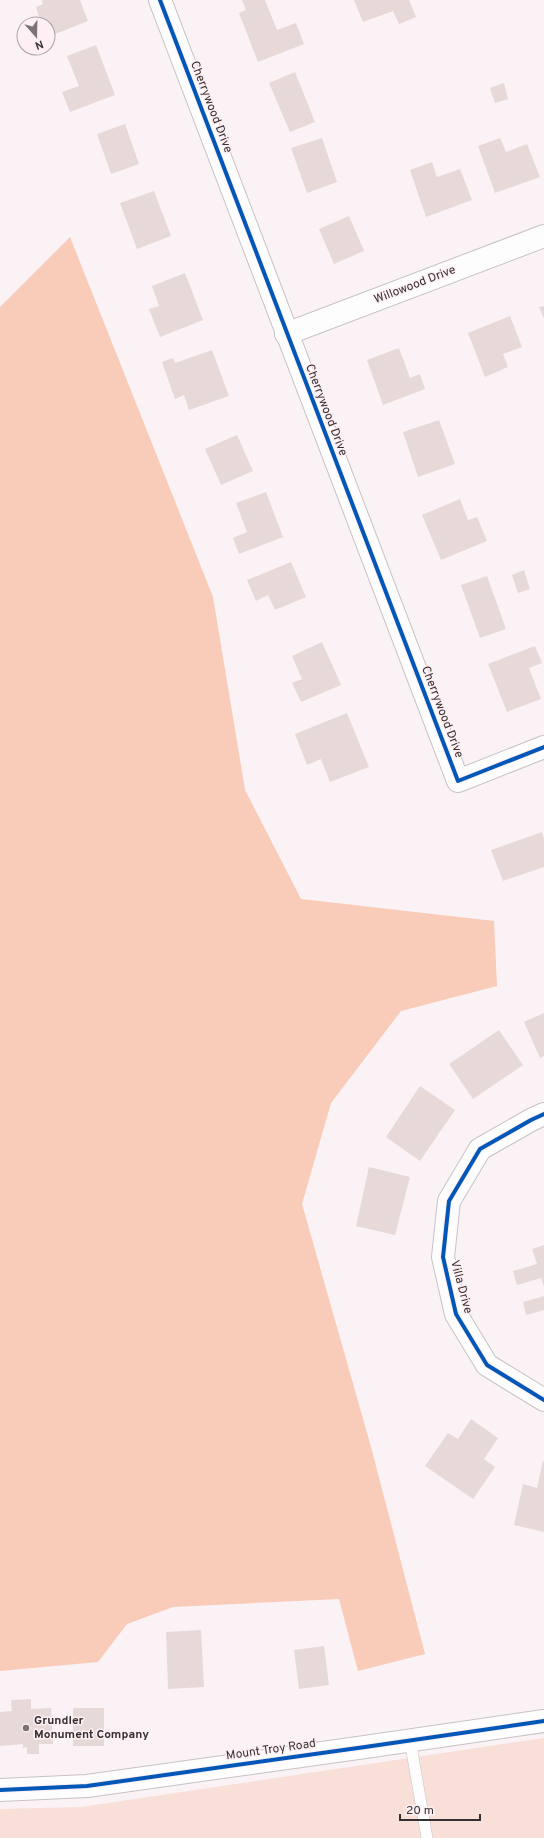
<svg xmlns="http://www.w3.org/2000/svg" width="544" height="1838" viewBox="0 0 544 1838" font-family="Overpass,sans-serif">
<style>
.green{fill:#f8dfd7}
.forest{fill:#f9cbb9}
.building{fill:#e8d9d9}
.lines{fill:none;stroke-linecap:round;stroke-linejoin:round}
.service-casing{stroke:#c8c2c4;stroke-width:12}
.minor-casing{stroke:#c8c2c4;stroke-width:24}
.tertiary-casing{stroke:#c8c2c4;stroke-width:24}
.service{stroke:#fefdfd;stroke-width:11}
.minor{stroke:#fefdfd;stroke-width:22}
.tertiary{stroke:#fefdfd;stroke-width:22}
.cycleway-casing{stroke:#fdeff3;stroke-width:6}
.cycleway{stroke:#0057b8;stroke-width:4}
.poi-dot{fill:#7a7475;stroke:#fdeff3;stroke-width:1.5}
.labels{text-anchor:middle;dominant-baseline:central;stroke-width:3;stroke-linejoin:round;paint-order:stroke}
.street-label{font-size:12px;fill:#353031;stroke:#fdeff3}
.poi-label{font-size:12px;font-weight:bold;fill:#353031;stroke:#fdeff3;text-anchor:start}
</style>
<rect width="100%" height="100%" fill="#faf2f4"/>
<path class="green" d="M 544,1738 L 544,1838 L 0,1838 L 0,1809 L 81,1807 Z"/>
<path class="forest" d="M 70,237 L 213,597 L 245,790 L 301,899 L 494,921 L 497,986 L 401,1011 L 331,1103 L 302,1204 L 371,1447 L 425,1654 L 358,1671 L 339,1599 L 173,1607 L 127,1624 L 98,1662 L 0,1671 L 0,307 Z"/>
<g class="building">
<path d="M 42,0 L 80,0 L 88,21 L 48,37 L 48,24 L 35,24 L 34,20 L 39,17 L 36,7 L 43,4 Z"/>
<path d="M 242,0 L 265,0 L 277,30 L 296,23 L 304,44 L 258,62 L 239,13 L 246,10 Z"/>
<path d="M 354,0 L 409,0 L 416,17 L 399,24 L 393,11 L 363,22 Z"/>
<path d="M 96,45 L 115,95 L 70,112 L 62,92 L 79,86 L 67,56 Z"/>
<path d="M 295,72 L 315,122 L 290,132 L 269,83 Z"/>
<path d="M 504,83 L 508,99 L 495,103 L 490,88 Z"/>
<path d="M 125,124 L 139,164 L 111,174 L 97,134 Z"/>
<path d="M 322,138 L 337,182 L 307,193 L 291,148 Z"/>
<path d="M 500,138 L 506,152 L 527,144 L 540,177 L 495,193 L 478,146 Z"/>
<path d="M 432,162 L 437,177 L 460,169 L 472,200 L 426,217 L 410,170 Z"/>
<path d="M 154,191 L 171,236 L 137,249 L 120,203 Z"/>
<path d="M 349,216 L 364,251 L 334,264 L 319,229 Z"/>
<path d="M 185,273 L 203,320 L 160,337 L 149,309 L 159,306 L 152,286 Z"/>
<path d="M 544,306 L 544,319 L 539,307 Z"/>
<path d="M 510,316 L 522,347 L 503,354 L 508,367 L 485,377 L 468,333 Z"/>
<path d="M 399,348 L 410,378 L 420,374 L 425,389 L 383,405 L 367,360 Z"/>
<path d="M 212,350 L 229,396 L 189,410 L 184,395 L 175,399 L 162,362 L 173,358 L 175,363 Z"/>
<path d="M 439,420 L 455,464 L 418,477 L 403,432 Z"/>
<path d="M 237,435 L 253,471 L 221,485 L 205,449 Z"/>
<path d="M 266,492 L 283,537 L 239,554 L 233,538 L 247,532 L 236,503 Z"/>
<path d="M 460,499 L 468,520 L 477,517 L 487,541 L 441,560 L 422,515 Z"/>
<path d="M 291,562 L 306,597 L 275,610 L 268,595 L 256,601 L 247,580 Z"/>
<path d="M 524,570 L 530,589 L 518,593 L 512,575 Z"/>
<path d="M 487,576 L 506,629 L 480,638 L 461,585 Z"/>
<path d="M 322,642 L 341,685 L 301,702 L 292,683 L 302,679 L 292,656 Z"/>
<path d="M 535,646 L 542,663 L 529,668 L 541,699 L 507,712 L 488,664 Z"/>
<path d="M 347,713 L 369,767 L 330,782 L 321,759 L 307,765 L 295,734 Z"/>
<path d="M 542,832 L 544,839 L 544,867 L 503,881 L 491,850 Z"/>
<path d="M 544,1013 L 544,1056 L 540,1058 L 524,1022 Z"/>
<path d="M 499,1030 L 523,1065 L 473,1099 L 449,1064 Z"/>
<path d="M 420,1086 L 455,1110 L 420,1161 L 386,1137 Z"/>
<path d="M 369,1167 L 410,1177 L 395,1235 L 356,1226 Z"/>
<path d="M 544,1245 L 544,1287 L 541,1278 L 517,1285 L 513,1271 L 537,1264 L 532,1249 Z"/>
<path d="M 544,1296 L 544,1310 L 526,1315 L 523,1302 Z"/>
<path d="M 471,1419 L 498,1438 L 484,1459 L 495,1467 L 473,1499 L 425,1466 L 448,1433 L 458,1439 Z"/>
<path d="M 543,1461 L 544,1461 L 544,1532 L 514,1525 L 523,1484 L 537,1488 Z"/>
<path d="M 201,1630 L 204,1687 L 168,1689 L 166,1632 Z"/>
<path d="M 324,1646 L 329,1685 L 299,1689 L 294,1650 Z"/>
<path d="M 31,1699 L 31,1709 L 51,1708 L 53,1744 L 39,1744 L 39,1754 L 27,1754 L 27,1747 L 23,1748 L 23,1744 L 0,1746 L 0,1712 L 12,1711 L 11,1700 Z"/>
<rect x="73" y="1708" width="31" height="38"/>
</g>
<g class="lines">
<g class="service-casing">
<path id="service" d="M 410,1740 L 427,1838"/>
</g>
<g class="minor-casing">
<g id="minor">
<path d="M 160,0 L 458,781 L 544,747"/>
<path d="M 286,334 L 544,236"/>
<path d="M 544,1114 L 531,1120 L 480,1149 L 449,1201 L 443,1257 L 456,1314 L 487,1365 L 544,1400"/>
</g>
</g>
<g class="tertiary-casing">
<path id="tertiary" d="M 0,1790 L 87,1786 L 365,1747 L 544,1721"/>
</g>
<use href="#service" class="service"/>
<use href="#minor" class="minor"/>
<use href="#tertiary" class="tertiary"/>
<g class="cycleway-casing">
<g id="cycleway">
<path d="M 160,0 L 458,781 L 544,747"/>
<path d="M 544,1114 L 531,1120 L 480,1149 L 449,1201 L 443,1257 L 456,1314 L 487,1365 L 544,1400"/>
<path d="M 0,1790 L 87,1786 L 365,1747 L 544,1721"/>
</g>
</g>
<use href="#cycleway" class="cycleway"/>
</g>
<circle class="poi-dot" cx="26" cy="1728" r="4"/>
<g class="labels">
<g class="street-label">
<text transform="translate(211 107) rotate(69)">Cherrywood Drive</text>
<text transform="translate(415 285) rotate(-21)">Willowood Drive</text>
<text transform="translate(326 410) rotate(69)">Cherrywood Drive</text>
<text transform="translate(442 712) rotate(69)">Cherrywood Drive</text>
<text transform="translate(461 1287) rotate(75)">Villa Drive</text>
<text transform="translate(271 1750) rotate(-8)">Mount Troy Road</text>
</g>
<g class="poi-label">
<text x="34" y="1721">Grundler<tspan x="34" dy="14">Monument Company</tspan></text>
</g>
</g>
<g transform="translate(36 36) rotate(160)"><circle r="19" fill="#fdeff3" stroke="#ada3a5"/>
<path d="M0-3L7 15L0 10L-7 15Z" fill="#7a7475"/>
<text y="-6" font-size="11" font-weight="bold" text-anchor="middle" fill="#353031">N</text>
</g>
<path d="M400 1814v6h80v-6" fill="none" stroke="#353031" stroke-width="2"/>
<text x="406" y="1814" font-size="12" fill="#353031" stroke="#fdeff3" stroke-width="3" paint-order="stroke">20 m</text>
</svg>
